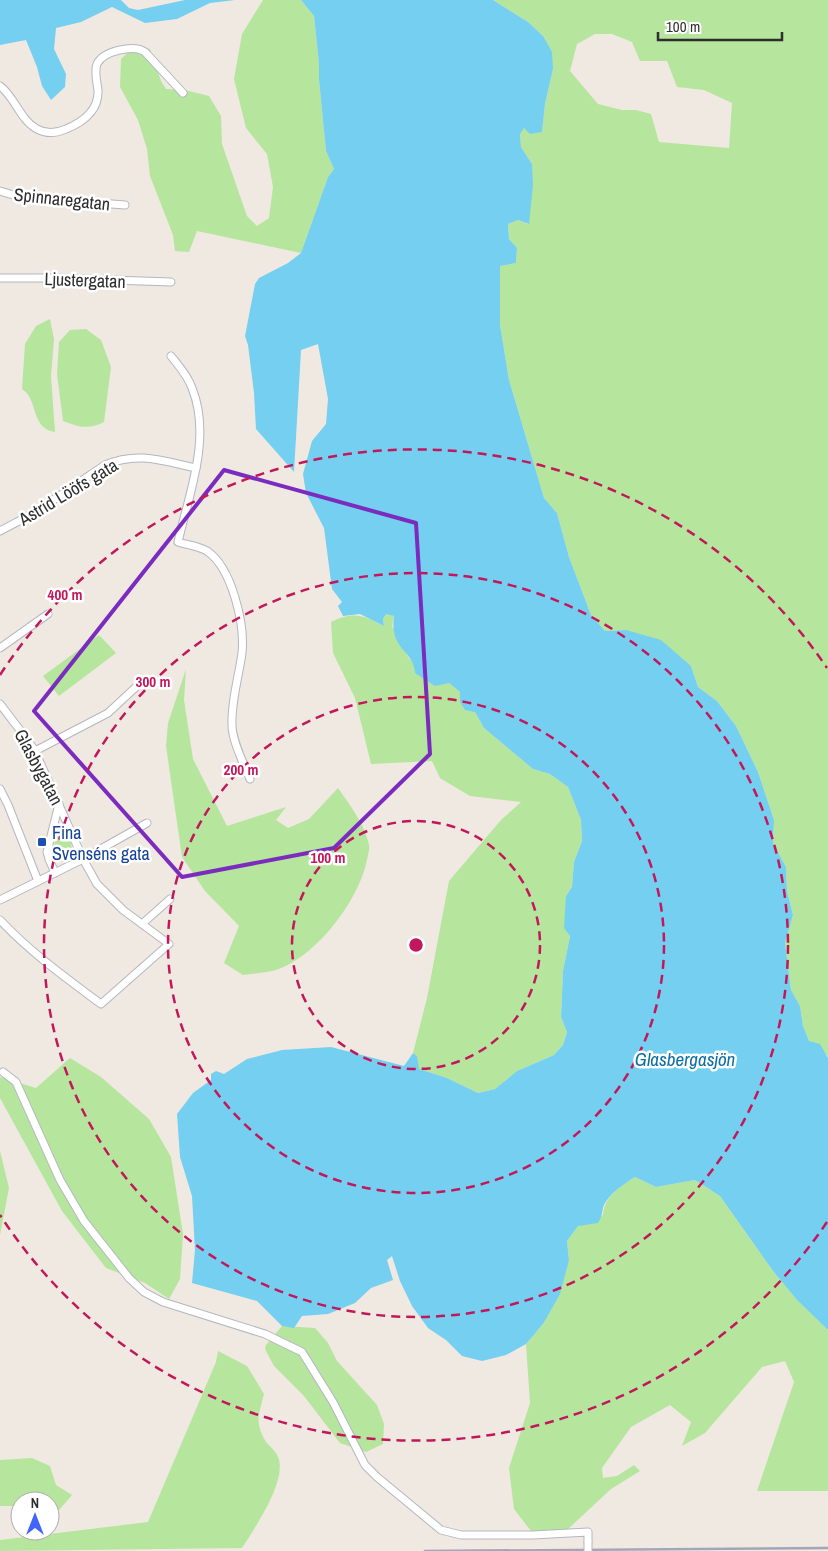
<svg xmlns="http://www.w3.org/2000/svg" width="828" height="1551" viewBox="0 0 828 1551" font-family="'Archivo Narrow',sans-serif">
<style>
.green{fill:#b6e59e;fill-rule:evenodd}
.water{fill:#75cff0}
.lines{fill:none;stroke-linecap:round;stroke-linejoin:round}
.street-casing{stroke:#b4b7c1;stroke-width:9}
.street{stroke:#fff;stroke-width:7}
.rail{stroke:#a3a6b8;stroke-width:2.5}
.street-bridge-casing{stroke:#b4b7c1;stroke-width:9;stroke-linecap:butt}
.street-bridge{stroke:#fff;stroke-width:7}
.marked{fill:none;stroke:#7b2cbf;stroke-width:4;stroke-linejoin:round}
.ring{fill:none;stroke:#c2185b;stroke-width:2.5;stroke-dasharray:9 6}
.transit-dot{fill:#1a4fb4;stroke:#fff;stroke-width:2}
.labels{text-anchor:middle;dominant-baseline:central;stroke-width:5;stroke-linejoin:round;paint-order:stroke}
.street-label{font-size:18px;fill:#2e2e2e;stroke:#fff}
.transit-label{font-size:18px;fill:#164399;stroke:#fff;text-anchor:start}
.water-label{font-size:19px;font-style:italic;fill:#0d6fa3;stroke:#fff}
.centre{fill:#c2185b;stroke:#fff;stroke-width:2.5}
.ring-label{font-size:15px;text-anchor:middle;font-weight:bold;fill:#c2185b;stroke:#fff;stroke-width:5;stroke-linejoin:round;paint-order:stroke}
</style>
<rect width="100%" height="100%" fill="#efe9e1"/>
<g class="green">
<path d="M 263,0 L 301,0 L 314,16 L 319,64 L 319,80 L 326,151 L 334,169 L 328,177 L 301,253 L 197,231 L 189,252 L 175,251 L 173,235 L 150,176 L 147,149 L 138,120 L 120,87 L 121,59 L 135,46 L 150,49 L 161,81 L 166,89 L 185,90 L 209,96 L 221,116 L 222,144 L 247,216 L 257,226 L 269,218 L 273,187 L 267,154 L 246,128 L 234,79 L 242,34 Z"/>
<path d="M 493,0 L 828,0 L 828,1058 L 827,1055 L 809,1041 L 803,1026 L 800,1006 L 791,990 L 785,943 L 793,915 L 787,891 L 786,867 L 773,843 L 774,820 L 758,772 L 736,726 L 717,701 L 698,687 L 691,666 L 626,630 L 605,631 L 591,615 L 569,557 L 557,513 L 544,498 L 509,380 L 500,325 L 500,266 L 516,263 L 517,248 L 509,239 L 508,224 L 518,220 L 528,224 L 532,164 L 521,147 L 520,133 L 524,128 L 542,131 L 545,104 L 553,69 L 543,36 L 528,22 ZM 595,34 L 612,34 L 632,42 L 640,61 L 667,61 L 677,87 L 704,90 L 732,103 L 729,148 L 659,142 L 651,114 L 636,110 L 622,110 L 598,104 L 570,71 L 577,44 Z"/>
<path d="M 50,319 L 54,339 L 51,376 L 55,432 C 30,428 39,400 22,389 L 25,344 L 36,326 Z"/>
<path d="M 86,329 L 101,340 L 111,367 L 104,422 C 88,430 79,427 63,421 L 57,374 L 59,342 L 70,330 Z"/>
<path d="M 386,613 L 394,616 L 392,626 L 408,657 L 415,665 L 449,683 L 460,692 L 460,702 L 475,712 L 484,728 L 533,769 L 550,774 L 568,787 L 581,820 L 582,841 L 574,862 L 572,887 L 566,896 L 570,936 L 563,971 L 561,1017 L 567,1032 L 563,1045 L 554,1055 L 517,1071 L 495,1089 L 478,1093 L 447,1078 L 418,1069 L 417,1057 L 413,1053 L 427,998 L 449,881 L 501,820 L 521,802 L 470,796 L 440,778 L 432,761 L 371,764 L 355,698 L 333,653 L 331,622 C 354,611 362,615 384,626 L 383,619 Z"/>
<path d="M 99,635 L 116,653 L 59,696 L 43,676 Z"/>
<path d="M 186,669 L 184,700 L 193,759 L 227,826 L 286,807 L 276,820 L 288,828 L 309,819 L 338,788 C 351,807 364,823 369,845 C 370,851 367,858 366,864 C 357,902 317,954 281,968 C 270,973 255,973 243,975 L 224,963 L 239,926 L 205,891 L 182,857 L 166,746 L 168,723 Z"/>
<path d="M 60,824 L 62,825 C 68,838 80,852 64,862 C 50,860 53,851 55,840 C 56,834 57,829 60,824 Z"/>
<path d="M 70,1058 L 101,1077 L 149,1119 L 171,1157 L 183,1234 L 180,1279 L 169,1299 L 145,1283 L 106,1268 L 62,1211 L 0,1098 L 0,1077 L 36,1088 Z"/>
<path d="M 0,1151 L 9,1188 L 0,1235 Z"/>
<path d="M 635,1177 L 656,1187 L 695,1180 L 720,1196 L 773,1271 L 797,1300 L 828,1330 L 828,1491 L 757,1491 L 794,1382 L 785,1361 L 762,1367 L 705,1433 L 682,1446 L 691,1422 L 670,1405 L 631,1427 L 602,1468 L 603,1478 L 617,1476 L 634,1465 L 640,1471 L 611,1489 L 568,1529 L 554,1534 L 531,1531 L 514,1509 L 509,1468 L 530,1403 L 526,1344 L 543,1324 L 569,1260 L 567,1241 L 578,1226 L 603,1215 C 604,1197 620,1186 635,1177 Z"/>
<path d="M 282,1326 L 315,1328 L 328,1343 L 337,1361 L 377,1405 L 384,1424 L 383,1444 L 366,1452 L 340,1443 L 304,1396 L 274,1366 L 265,1349 L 266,1345 Z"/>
<path d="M 218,1351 L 247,1366 L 264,1394 C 259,1415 254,1422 266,1442 C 270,1447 276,1451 278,1457 C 288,1480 254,1529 242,1548 L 0,1551 L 0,1540 L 148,1522 L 216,1362 Z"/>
<path d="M 32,1458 L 50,1466 L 56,1485 L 72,1495 L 59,1510 L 50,1509 L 50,1501 L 20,1501 L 20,1506 L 0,1506 L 0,1460 Z"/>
</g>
<g class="water">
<path d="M 0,0 L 121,0 L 129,8 L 138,10 L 185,0 L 235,0 L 210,3 L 177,19 L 145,23 L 112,7 L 81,22 L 56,28 L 54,49 L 66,74 L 65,87 L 51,100 L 42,86 L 37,67 L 26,40 L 0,45 Z"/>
<path d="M 301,0 L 493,0 L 528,22 L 543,36 L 552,52 L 553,69 L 545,104 L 542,132 L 530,134 L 524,128 L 520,134 L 521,147 L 532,164 L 533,185 L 529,224 L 518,220 L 508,224 L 509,239 L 517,248 L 516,263 L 500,266 L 500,325 L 509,380 L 544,498 L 557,513 L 569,557 L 591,615 L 605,631 L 626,630 L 661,640 L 691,666 L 698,687 L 717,701 L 736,726 L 758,772 L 774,820 L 773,843 L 786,867 L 787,891 L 793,915 L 785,943 L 791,990 L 800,1006 L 803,1026 L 809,1041 L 820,1044 L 828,1058 L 828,1330 L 797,1300 L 773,1271 L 720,1196 L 695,1180 L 656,1187 L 635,1177 C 624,1184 607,1195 603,1208 C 602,1214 601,1218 598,1223 L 578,1226 L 567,1241 L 569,1260 L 560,1294 L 543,1324 L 526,1344 L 506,1355 L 482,1361 L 462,1356 L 446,1340 L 428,1328 L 412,1306 L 400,1281 L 392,1256 L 387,1260 L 393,1280 L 371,1288 L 355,1303 L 328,1314 L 302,1316 L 294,1328 L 282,1326 L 257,1301 L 192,1283 L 195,1250 L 192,1196 L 180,1157 L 177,1114 L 193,1093 L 211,1080 L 211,1074 L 216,1071 L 224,1074 L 247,1059 L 282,1050 L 331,1047 L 404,1066 L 413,1053 L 417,1056 L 419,1069 L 447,1078 L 478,1093 L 495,1089 L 517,1071 L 554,1055 L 563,1045 L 567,1032 L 561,1017 L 563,971 L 570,936 L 564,928 L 566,896 L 572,887 L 574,862 L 582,841 L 581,820 L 568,787 L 550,774 L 533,769 L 484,728 L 475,712 L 465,710 L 460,702 L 460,692 L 449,683 L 435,686 L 415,673 C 414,650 389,650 394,616 L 386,614 L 383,619 L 384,626 L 360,614 L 343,616 L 338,606 L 342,602 L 332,589 L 324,528 L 306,493 L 303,474 L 312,441 L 326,424 L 328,399 L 318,344 L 301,350 L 294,472 L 256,429 L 254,393 L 248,345 L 245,336 L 255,284 L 259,278 L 288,263 L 301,253 L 328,177 L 334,169 L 326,151 L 319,80 L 319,64 L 314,16 Z"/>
</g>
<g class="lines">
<g class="street-casing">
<g id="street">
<path d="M 0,86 C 15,97 20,120 37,129 C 46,134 57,133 66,129 C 83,122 99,110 98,90 C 97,82 94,72 97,64 C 103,51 134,44 145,52 L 183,93"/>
<path d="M 0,191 L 20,197 L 125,205"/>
<path d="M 0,278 L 54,278 L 171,282"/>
<path d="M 171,356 C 179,366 188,376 192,388 C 212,437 189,494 178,542 C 187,545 198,546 207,551 C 232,568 245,624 242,653 C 239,676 231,701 232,725 C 232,741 244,764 250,779"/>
<path d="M 0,531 L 34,513 L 105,465 C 138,451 163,461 196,468"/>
<path d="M 0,648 L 48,614"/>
<path d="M 0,704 L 26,738 L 35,751 L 83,859 L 97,884 L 123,910 L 169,944 L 101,1004 C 66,978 30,952 0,920"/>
<path d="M 35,751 L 108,713 L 136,687"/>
<path d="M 0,789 L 8,805 L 38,881"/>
<path d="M 55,873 L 49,859 L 47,852 L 59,804"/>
<path d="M 0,900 L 83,859 L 147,823"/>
<path d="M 142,924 L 170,899"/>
<path d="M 3,1072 L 16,1082 L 60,1180 L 84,1221 L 129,1278 L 144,1292 L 163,1302 L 265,1334 L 302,1352 L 333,1402 L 365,1465 L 377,1477 L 441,1530 L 461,1535 L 533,1535 L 588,1532 L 588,1542"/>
</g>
</g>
<use href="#street" class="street"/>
<path class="rail" d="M 425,1551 L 828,1548"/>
<g class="street-bridge-casing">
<path id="street-bridge" d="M 588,1542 L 588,1551"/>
</g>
<use href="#street-bridge" class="street-bridge"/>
</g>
<path class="marked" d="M 224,470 L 416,523 L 430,754 L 334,848 L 182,877 L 34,711 Z"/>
<g class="ring">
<circle cx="416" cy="945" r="124"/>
<circle cx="416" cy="945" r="248"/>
<circle cx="416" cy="945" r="372"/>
<path d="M827 1222A496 496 0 0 1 0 1215M0 675A496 496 0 0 1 827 668"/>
</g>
<rect class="transit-dot" x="37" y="837" width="10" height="10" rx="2.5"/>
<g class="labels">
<g class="street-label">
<text transform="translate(62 199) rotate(6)">Spinnaregatan</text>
<text transform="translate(85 280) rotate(2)">Ljustergatan</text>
<text transform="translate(68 492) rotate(-31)">Astrid Lööfs gata</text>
<text transform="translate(39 767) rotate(62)">Glasbygatan</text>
</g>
<g class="transit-label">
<text x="52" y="832">Fina<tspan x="52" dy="21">Svenséns gata</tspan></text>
</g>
<g class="water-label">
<text x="685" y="1059">Glasbergasjön</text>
</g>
</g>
<circle cx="416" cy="945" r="8" class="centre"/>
<g class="ring-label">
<text x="65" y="600">400 m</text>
<text x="153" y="687">300 m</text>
<text x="241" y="775">200 m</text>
<text x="328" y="863">100 m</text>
</g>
<g transform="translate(35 1516)"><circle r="24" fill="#ffffff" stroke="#ababab"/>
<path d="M0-4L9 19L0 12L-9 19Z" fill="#4264fb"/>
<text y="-8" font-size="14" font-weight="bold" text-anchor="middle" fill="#2e2e2e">N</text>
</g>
<path d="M658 32v8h124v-8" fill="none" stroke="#2e2e2e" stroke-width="2.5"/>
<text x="666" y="32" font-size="15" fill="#2e2e2e" stroke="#ffffff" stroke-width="4" paint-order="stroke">100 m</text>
</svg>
